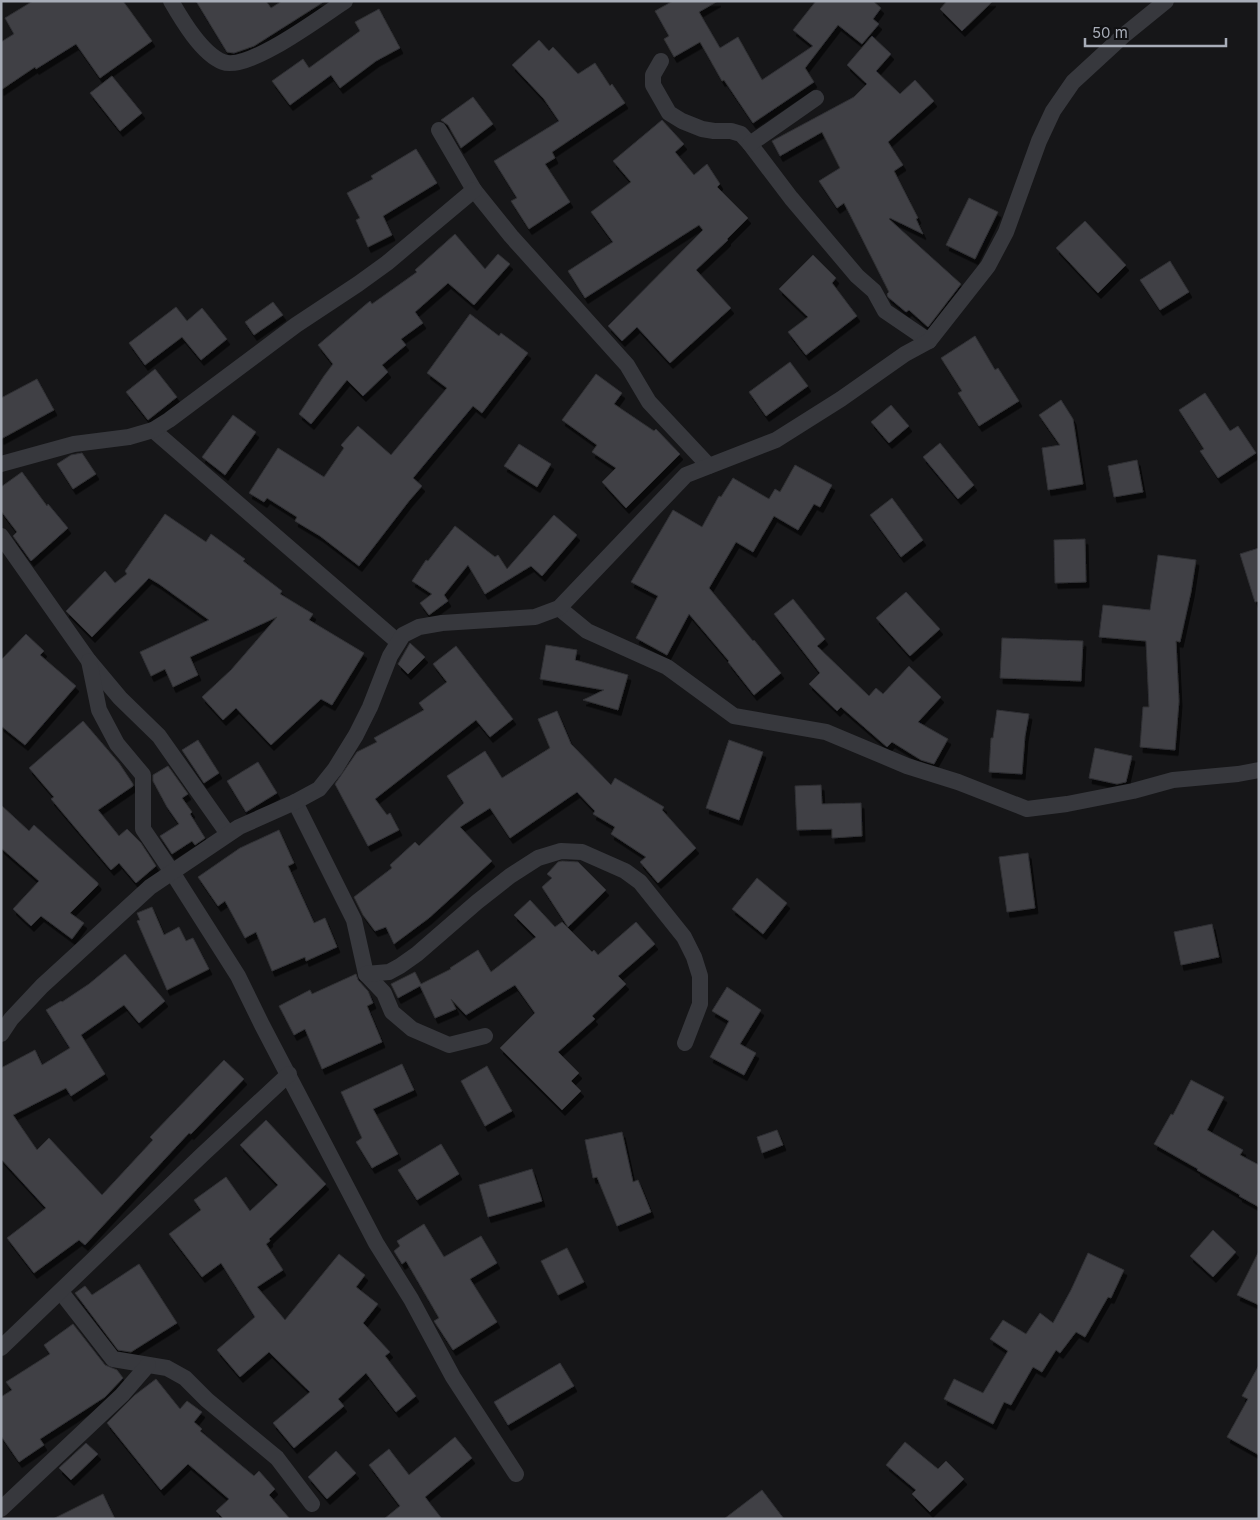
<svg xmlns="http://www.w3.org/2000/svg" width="1260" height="1520" viewBox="0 0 1260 1520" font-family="Inter,sans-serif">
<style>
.building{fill:#404145;stroke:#303034;filter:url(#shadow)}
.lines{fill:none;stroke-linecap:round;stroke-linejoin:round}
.minor{stroke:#37383d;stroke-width:16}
</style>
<defs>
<filter id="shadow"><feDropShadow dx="3" dy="5.5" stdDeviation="0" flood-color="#0009"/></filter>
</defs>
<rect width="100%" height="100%" fill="#161618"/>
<g class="building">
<path d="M 33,1 L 123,1 L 152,41 L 100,78 L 76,44 L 36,69 L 35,67 L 1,90 L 1,42 L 14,34 L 5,18 Z"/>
<path d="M 196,1 L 266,1 L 271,8 L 282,1 L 325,1 L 254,46 L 234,53 L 227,52 Z"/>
<path d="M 673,1 L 718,1 L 699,12 L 720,48 L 738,37 L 762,80 L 813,46 L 793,30 L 816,1 L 873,1 L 881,8 L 873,19 L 879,24 L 862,44 L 838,25 L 805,68 L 814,82 L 753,123 L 724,80 L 722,81 L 700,42 L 674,57 L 664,39 L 669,36 L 655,11 Z"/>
<path d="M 947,1 L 993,1 L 962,31 L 940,9 Z"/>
<path d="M 379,9 L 400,48 L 376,61 L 340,88 L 331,75 L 290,105 L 272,81 L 303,59 L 309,68 L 360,31 L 355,22 Z"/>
<path d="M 872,36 L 891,54 L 876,71 L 900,94 L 915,80 L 934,101 L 888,142 L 903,165 L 894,171 L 918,218 L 916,219 L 923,234 L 890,218 L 889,219 L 961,284 L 928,327 L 909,310 L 906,312 L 888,297 L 887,294 L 889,292 L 844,203 L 837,208 L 819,181 L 840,168 L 822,132 L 780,156 L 772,141 L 854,97 L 867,84 L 847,65 Z"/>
<path d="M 539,40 L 549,51 L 553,47 L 578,74 L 595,63 L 610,86 L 612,84 L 625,103 L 552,152 L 555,158 L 545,164 L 570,202 L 529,229 L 511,201 L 517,198 L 494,161 L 559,121 L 544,99 L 512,65 Z"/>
<path d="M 112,76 L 142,113 L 120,131 L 90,93 Z"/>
<path d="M 473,97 L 493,124 L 461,148 L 448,125 L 441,120 Z"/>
<path d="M 662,120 L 684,144 L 675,152 L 694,175 L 707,164 L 720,184 L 717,187 L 748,218 L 727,239 L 728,240 L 696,270 L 731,308 L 670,363 L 637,327 L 622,341 L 608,326 L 703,230 L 699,225 L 585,298 L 568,271 L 613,242 L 591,212 L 631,182 L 613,161 Z"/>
<path d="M 416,149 L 437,183 L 383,216 L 392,235 L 368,247 L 356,220 L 360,218 L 347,193 L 373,179 L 371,176 Z"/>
<path d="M 969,198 L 998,212 L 975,259 L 946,245 Z"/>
<path d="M 1085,221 L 1126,265 L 1098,293 L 1056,248 Z"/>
<path d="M 455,234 L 485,269 L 498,254 L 510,264 L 474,305 L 448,283 L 415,312 L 423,323 L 401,339 L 406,345 L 382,365 L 388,372 L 363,396 L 347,380 L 311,424 L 299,414 L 324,376 L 333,364 L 318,345 L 370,301 L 372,304 L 417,272 L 415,270 Z"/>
<path d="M 813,255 L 836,278 L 832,283 L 857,316 L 806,355 L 788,332 L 808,317 L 779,289 Z"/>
<path d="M 1170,261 L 1189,292 L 1160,310 L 1140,280 Z"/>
<path d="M 273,302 L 283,315 L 254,335 L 245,322 Z"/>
<path d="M 176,307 L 187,321 L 202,308 L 227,339 L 201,360 L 182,337 L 145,365 L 129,343 Z"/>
<path d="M 470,314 L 499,336 L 501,333 L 528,353 L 482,413 L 473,406 L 413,478 L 422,486 L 409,501 L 359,566 L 320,536 L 295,521 L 297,517 L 267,498 L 264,502 L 249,493 L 278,448 L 324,477 L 344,448 L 341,445 L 358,426 L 391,455 L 447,388 L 427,373 Z"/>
<path d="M 975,336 L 995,370 L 998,368 L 1019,401 L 979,426 L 958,393 L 962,391 L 941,358 Z"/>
<path d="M 790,362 L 808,386 L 766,416 L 749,392 Z"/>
<path d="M 155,369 L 177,397 L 148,420 L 126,392 Z"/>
<path d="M 596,374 L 622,393 L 614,404 L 654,431 L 656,429 L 680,454 L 626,508 L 602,482 L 616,468 L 592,452 L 597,445 L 562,420 Z"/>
<path d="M 37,379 L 54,410 L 1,439 L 1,398 Z"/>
<path d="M 1205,393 L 1230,431 L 1238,426 L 1256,453 L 1218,478 L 1200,451 L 1204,449 L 1179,410 Z"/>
<path d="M 1061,400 L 1073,419 L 1083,484 L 1048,490 L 1042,448 L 1060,445 L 1039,415 Z"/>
<path d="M 891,405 L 909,426 L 889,443 L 871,422 Z"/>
<path d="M 233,415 L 256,432 L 225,475 L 202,457 Z"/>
<path d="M 940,443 L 974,485 L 958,499 L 923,457 Z"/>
<path d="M 519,444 L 551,464 L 537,487 L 504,466 Z"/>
<path d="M 82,453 L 96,474 L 73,489 L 57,464 L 71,455 Z"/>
<path d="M 1137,460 L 1143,492 L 1114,497 L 1108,466 Z"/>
<path d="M 795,465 L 832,485 L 820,507 L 814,504 L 798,530 L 774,516 L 753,552 L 736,542 L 709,588 L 753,641 L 754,640 L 781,673 L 754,695 L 728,662 L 729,661 L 689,614 L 667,655 L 636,638 L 658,596 L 631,582 L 673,510 L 702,527 L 719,496 L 721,497 L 733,478 L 769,499 L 775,489 L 780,492 Z"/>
<path d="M 22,472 L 47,506 L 48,504 L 68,528 L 31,561 L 13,536 L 17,532 L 1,511 L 1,487 Z"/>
<path d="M 892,498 L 923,540 L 901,557 L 870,515 Z"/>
<path d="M 165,514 L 206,542 L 211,534 L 245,559 L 243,561 L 282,591 L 280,594 L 313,614 L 309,620 L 364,653 L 332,705 L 321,699 L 271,745 L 236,708 L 223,720 L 202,697 L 231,670 L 277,617 L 190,657 L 198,675 L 173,687 L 165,669 L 151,676 L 140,652 L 209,620 L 159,584 L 149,578 L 92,637 L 66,611 L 105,571 L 115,583 L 127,574 L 125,571 Z"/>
<path d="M 554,515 L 577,535 L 542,576 L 531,566 L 485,594 L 468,565 L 444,595 L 448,601 L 429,615 L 420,603 L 432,594 L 412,581 L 426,560 L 428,561 L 455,526 L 495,557 L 498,555 L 507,569 Z"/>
<path d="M 1085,539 L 1086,582 L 1055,583 L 1054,540 Z"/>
<path d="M 1259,548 L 1259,601 L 1255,602 L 1240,554 Z"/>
<path d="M 1158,555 L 1196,560 L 1191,592 L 1180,642 L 1176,641 L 1179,701 L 1175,750 L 1140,747 L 1143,707 L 1149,707 L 1146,641 L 1099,637 L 1103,605 L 1150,610 Z"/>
<path d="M 906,592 L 940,629 L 910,656 L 876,618 Z"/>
<path d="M 793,599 L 825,639 L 817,646 L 869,696 L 876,688 L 883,694 L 909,666 L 941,697 L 918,722 L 948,739 L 934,764 L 921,760 L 892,742 L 887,747 L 841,707 L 837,711 L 809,684 L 820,673 L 774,614 Z"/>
<path d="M 26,634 L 44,651 L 40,655 L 76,686 L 25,745 L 1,726 L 1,660 Z"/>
<path d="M 1002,638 L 1083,641 L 1081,681 L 1000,678 Z"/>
<path d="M 410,643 L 425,657 L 408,674 L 398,664 Z"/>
<path d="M 546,645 L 577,650 L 575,660 L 628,675 L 618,710 L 583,700 L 604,690 L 540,679 Z"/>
<path d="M 456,646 L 513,719 L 490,737 L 476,720 L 375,799 L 387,815 L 390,813 L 399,830 L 368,846 L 335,784 L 357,752 L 377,742 L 374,738 L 424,710 L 419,703 L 447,682 L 433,664 Z"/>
<path d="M 997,710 L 1029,714 L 1025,736 L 1022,774 L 989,772 L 991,738 L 993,738 Z"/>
<path d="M 557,711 L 571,744 L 611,785 L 615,778 L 664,807 L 662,810 L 696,848 L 658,883 L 640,862 L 646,857 L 611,834 L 615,827 L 593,814 L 595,811 L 577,792 L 510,838 L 490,808 L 460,827 L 492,861 L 429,918 L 394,944 L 386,927 L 375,931 L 363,915 L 354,897 L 392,868 L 390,865 L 415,842 L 419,846 L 464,803 L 447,776 L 485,751 L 502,778 L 550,748 L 538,719 Z"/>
<path d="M 83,721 L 119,763 L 133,784 L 133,786 L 98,810 L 119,836 L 127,829 L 141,843 L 156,866 L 136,883 L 119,863 L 111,870 L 51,799 L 54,797 L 29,768 Z"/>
<path d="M 198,740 L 219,773 L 204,783 L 182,750 Z"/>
<path d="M 729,740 L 763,752 L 739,820 L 706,808 Z"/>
<path d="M 1095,748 L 1132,756 L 1126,782 L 1117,784 L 1089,778 Z"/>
<path d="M 258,762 L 277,793 L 246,812 L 227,781 Z"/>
<path d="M 168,766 L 188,794 L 182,798 L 192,812 L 190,814 L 205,838 L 195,845 L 192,841 L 172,854 L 160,836 L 179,824 L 167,807 L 153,781 L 153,775 Z"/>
<path d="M 821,785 L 822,804 L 861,803 L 862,836 L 832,838 L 832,829 L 797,830 L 795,786 Z"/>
<path d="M 1,805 L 29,831 L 34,825 L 98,883 L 98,885 L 70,913 L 84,923 L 72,939 L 41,916 L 31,926 L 13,909 L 39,881 L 1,848 Z"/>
<path d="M 279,830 L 294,863 L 288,866 L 314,923 L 325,918 L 337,947 L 306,961 L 305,957 L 272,971 L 256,932 L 245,938 L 225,901 L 218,906 L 198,877 L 240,848 Z"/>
<path d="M 1028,853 L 1035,908 L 1007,912 L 999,857 Z"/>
<path d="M 562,861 L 578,862 L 606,890 L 568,927 L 542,887 L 552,878 L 547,874 L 558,862 Z"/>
<path d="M 757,878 L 787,903 L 763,934 L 732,909 Z"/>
<path d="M 530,900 L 555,927 L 562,922 L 592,952 L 594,950 L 598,955 L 636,922 L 655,944 L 618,976 L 626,984 L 592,1016 L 595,1019 L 558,1052 L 579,1073 L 571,1081 L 581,1091 L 562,1110 L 500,1048 L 535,1013 L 515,985 L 466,1015 L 451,999 L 456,1009 L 435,1018 L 420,986 L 398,998 L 391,984 L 415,972 L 421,984 L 451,969 L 450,968 L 478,950 L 491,972 L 536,937 L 514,915 Z"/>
<path d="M 152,907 L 164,935 L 179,927 L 186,941 L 193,938 L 209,969 L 167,990 L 137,921 L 140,920 L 137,913 Z"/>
<path d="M 1212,924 L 1219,957 L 1181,965 L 1174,932 Z"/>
<path d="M 125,954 L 165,1001 L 139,1023 L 124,1005 L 81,1035 L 105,1074 L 71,1096 L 66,1088 L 13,1115 L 37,1150 L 49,1138 L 102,1195 L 153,1140 L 150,1137 L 224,1060 L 244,1079 L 191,1134 L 189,1133 L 85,1245 L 79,1240 L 34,1273 L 7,1238 L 46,1208 L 1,1159 L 1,1068 L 35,1050 L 42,1065 L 70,1048 L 46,1010 L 61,1001 L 62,1002 L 89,984 Z"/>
<path d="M 356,974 L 358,980 L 368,991 L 373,1003 L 367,1006 L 382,1042 L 322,1069 L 305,1029 L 294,1035 L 279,1006 L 310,990 L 312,994 Z"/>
<path d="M 727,987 L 761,1010 L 740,1044 L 756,1053 L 744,1075 L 710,1057 L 729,1021 L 712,1011 Z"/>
<path d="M 402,1064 L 414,1090 L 373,1109 L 398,1154 L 372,1168 L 356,1142 L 362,1138 L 341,1092 Z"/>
<path d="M 487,1066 L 512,1111 L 485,1126 L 461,1081 Z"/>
<path d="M 1191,1080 L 1224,1097 L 1207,1130 L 1243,1150 L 1240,1155 L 1259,1165 L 1259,1207 L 1239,1196 L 1240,1195 L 1197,1170 L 1198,1169 L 1154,1144 L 1171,1114 L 1173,1115 Z"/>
<path d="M 266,1120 L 326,1184 L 269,1239 L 270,1241 L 266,1244 L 283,1270 L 257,1287 L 285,1320 L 339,1254 L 365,1275 L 356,1287 L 378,1304 L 363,1323 L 390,1352 L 385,1356 L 416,1396 L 396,1412 L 366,1373 L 338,1399 L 344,1406 L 294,1448 L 273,1423 L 310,1392 L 269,1352 L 240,1377 L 217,1350 L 255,1317 L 221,1263 L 202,1277 L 169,1234 L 201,1210 L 194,1200 L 226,1177 L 250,1211 L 278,1185 L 240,1145 Z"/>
<path d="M 777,1130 L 783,1145 L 762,1153 L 757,1137 Z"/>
<path d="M 622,1132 L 633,1182 L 638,1180 L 651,1212 L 617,1226 L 597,1177 L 593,1178 L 585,1140 Z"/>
<path d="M 441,1144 L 459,1174 L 417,1200 L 398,1170 Z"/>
<path d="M 532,1169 L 542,1201 L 488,1217 L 479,1185 Z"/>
<path d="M 424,1224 L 444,1257 L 481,1236 L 497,1263 L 470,1279 L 497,1322 L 453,1350 L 434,1321 L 439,1318 L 406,1261 L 402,1264 L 394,1251 L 400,1246 L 397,1241 Z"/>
<path d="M 1213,1230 L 1236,1252 L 1213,1277 L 1190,1256 Z"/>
<path d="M 567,1248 L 584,1282 L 558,1295 L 541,1261 Z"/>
<path d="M 1259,1251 L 1259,1305 L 1237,1295 Z"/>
<path d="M 1088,1253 L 1124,1270 L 1111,1298 L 1108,1297 L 1085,1337 L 1076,1332 L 1060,1353 L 1056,1350 L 1042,1372 L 1033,1367 L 1011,1405 L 1004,1402 L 993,1424 L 944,1399 L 954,1379 L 983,1393 L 1008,1351 L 990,1339 L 1003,1320 L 1026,1334 L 1040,1313 L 1053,1323 L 1071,1290 Z"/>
<path d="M 139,1264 L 177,1323 L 131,1352 L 118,1350 L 75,1293 L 85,1286 L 92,1295 Z"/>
<path d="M 73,1324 L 105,1365 L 117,1370 L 123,1378 L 105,1397 L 40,1439 L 44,1445 L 19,1462 L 1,1436 L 1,1397 L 12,1390 L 6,1382 L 50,1354 L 44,1345 Z"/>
<path d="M 560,1363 L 574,1386 L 508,1425 L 494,1402 Z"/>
<path d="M 1259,1365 L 1259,1455 L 1227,1437 L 1248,1399 L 1242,1396 Z"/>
<path d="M 156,1379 L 180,1409 L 187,1401 L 202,1412 L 194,1422 L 202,1429 L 200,1431 L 254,1476 L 259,1471 L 275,1489 L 269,1495 L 290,1519 L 224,1519 L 216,1511 L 229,1499 L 188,1464 L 161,1490 L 107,1423 L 135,1395 Z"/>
<path d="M 455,1437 L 472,1458 L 425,1497 L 442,1519 L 384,1519 L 400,1506 L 369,1465 L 389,1449 L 409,1475 Z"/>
<path d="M 905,1442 L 938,1469 L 946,1461 L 964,1479 L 930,1512 L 912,1494 L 916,1490 L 886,1465 Z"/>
<path d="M 86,1443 L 98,1454 L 71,1480 L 59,1468 Z"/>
<path d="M 336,1451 L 356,1473 L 327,1499 L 308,1477 Z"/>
<path d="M 762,1490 L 784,1519 L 724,1519 Z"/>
<path d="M 103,1494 L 115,1519 L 53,1519 Z"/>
</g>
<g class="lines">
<g class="minor">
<path d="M 171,1 C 182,20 202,54 223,62 C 248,72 322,16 345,1"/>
<path d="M 661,61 L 653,75 L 653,85 L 669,113 L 682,121 L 702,129 L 714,131 L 731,131 L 741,134 L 750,144 L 791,198 L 857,276 L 874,291 L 885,311 L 929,341"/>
<path d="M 439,130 L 474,190 L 511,236 L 627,365 L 649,402 L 709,466"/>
<path d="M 750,144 L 816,98"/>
<path d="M 153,430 L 398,642"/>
<path d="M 1,464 L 74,444 L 129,437 L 153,430 L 169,420 L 296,325 L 358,284 L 387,263 L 474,190"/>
<path d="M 1,536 L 89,661 L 120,698 L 159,736 L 228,834"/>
<path d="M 559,608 L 587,631 L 667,667 L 734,716 L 826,732 L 907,766 L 958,782 L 1027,809 L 1067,804 L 1133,791 L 1173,780 L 1238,774 L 1259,770"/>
<path d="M 89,661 L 99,710 L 117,744 L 143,775 L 143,829 L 172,872 L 238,976 L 262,1025 L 376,1243 L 411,1299 L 453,1377 L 516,1474"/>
<path d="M 295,802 L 354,920 L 366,974 L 384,993 L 392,1012 L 412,1029 L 449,1045 L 485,1036"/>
<path d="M 366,974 L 389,972 L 400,966 L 417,954 L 477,902 L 510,876 L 538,858 L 561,851 L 582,852 L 625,871 L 640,882 L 684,937 L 694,957 L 700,976 L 700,1004 L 685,1043"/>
<path d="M 1,1034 L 11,1019 L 42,986 L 150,887 L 239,827 L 295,802 L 319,789 L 335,769 L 356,735 L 370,707 L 390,656 L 403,635 L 419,627 L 442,623 L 535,617 L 559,608 L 686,475 L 776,440 L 841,399 L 905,354 L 929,341 L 988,266 L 1006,232 L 1039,141 L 1053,111 L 1073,82 L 1123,36 L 1166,1"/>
<path d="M 61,1292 L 113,1359 L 167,1368 L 185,1378 L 207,1400 L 277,1458 L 312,1504"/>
<path d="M 1,1348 L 202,1155 L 289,1074"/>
<path d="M 1,1509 L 122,1395 L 148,1365"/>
</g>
</g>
<rect width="1260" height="1520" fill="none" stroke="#a8adb8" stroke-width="5"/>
<path d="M1085 38v8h141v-8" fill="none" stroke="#a8adb8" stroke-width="2.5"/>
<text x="1092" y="38" font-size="15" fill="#a8adb8" stroke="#111113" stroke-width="4" paint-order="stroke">50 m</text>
</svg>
